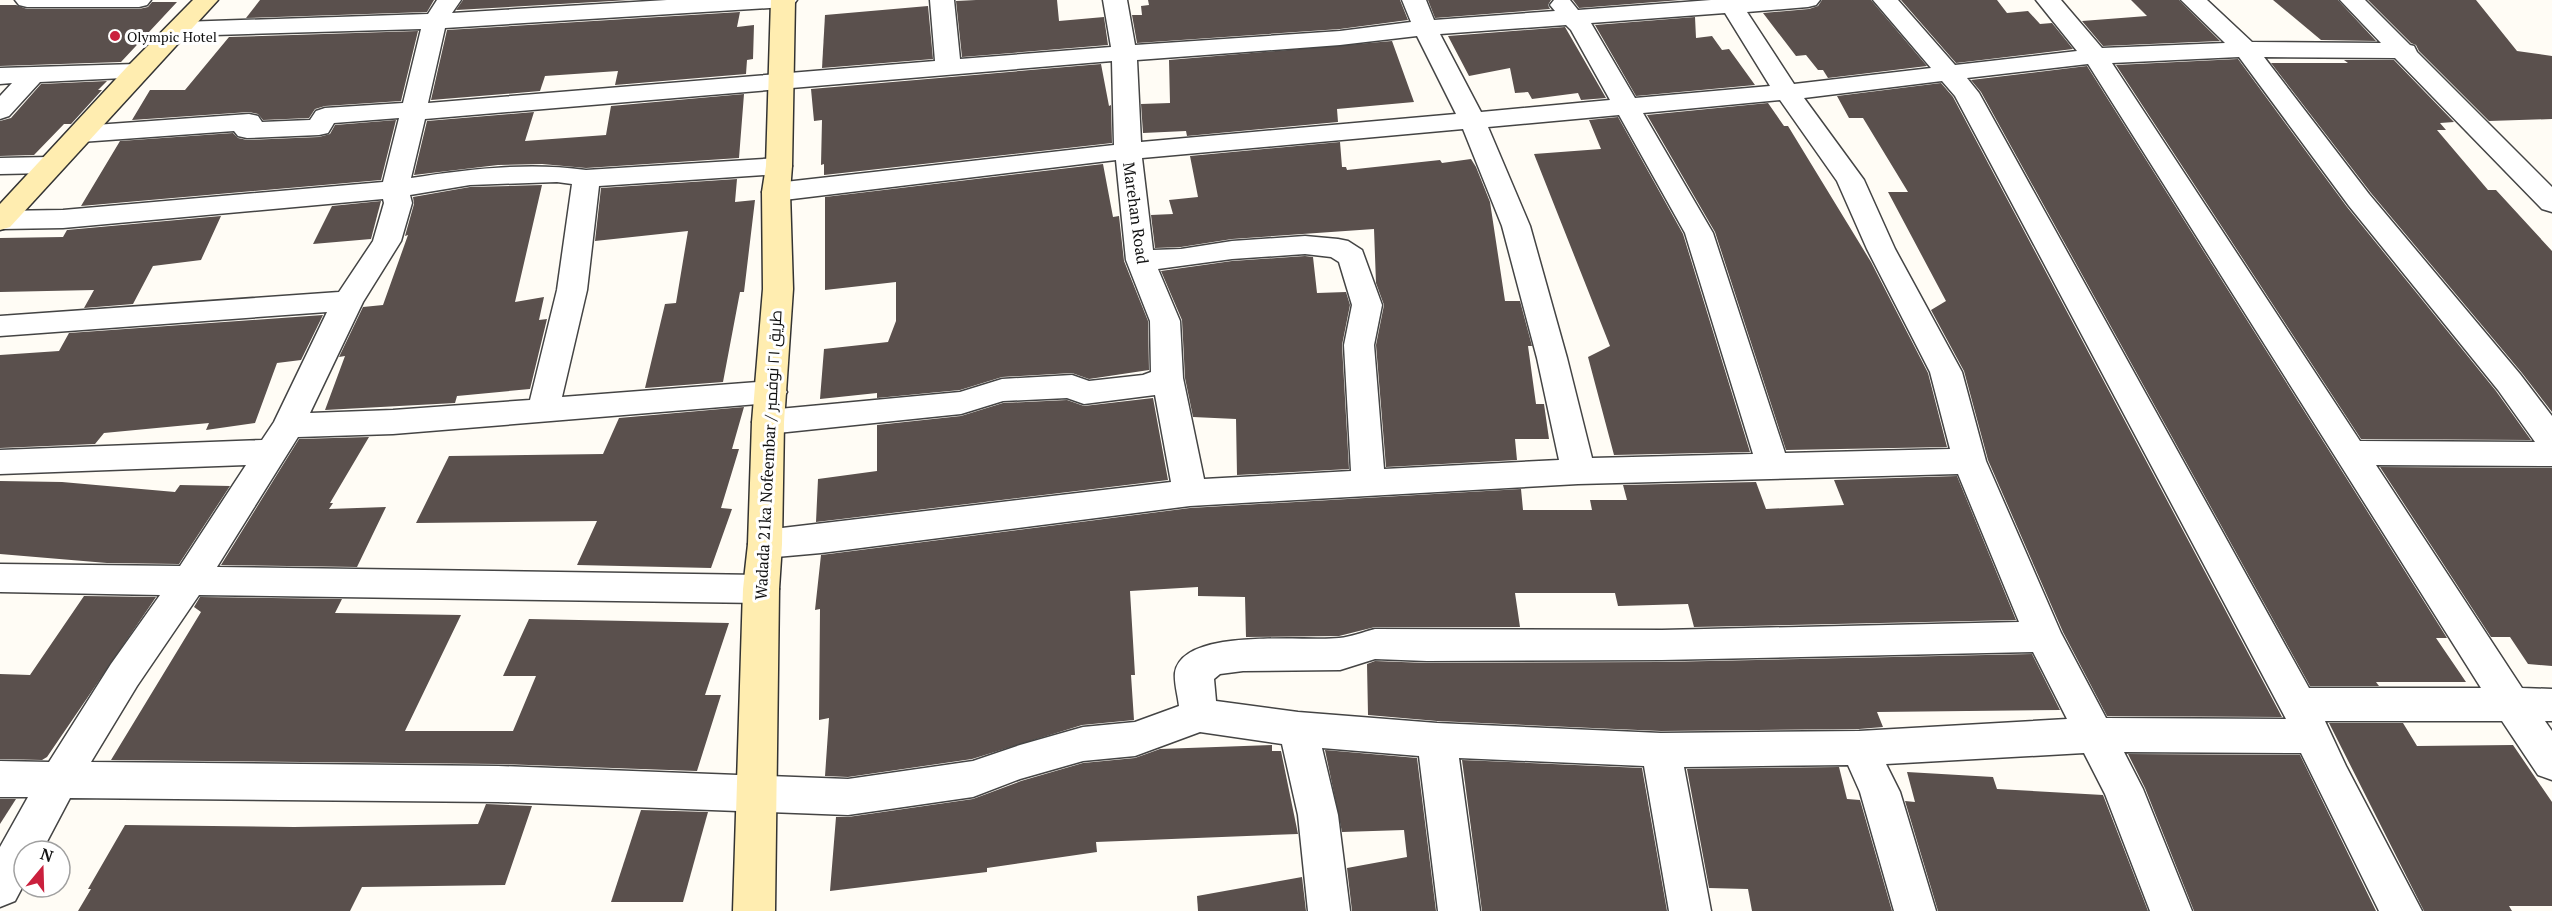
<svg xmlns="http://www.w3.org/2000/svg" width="2552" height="911" viewBox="0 0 2552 911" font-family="'PT Serif',Cairo,serif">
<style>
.building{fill:#5a504d}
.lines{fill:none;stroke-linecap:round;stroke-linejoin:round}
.street-casing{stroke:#444;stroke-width:3}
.secondary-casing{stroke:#333;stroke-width:3}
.street{fill:#fff;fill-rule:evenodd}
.secondary{fill:#ffedb0;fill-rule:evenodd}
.poi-dot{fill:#ca203d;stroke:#fff;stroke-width:2}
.labels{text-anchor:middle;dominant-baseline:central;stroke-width:6;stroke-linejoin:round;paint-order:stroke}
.far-poi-label{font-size:14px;fill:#111;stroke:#fff;text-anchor:start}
.street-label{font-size:16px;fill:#111;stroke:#fff}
</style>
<rect width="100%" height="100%" fill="#fffcf5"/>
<g class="building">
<path d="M 260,0 L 434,0 L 427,12 L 246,18 Z"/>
<path d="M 463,0 L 630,0 L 456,10 Z"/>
<path d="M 976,0 L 1057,0 L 1059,21 L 1104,17 L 1108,45 L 962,57 L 956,1 Z"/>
<path d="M 1148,0 L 1400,0 L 1408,20 L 1340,29 L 1137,43 L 1132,15 L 1142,15 L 1141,6 L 1149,5 Z"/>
<path d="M 1428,0 L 1551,0 L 1548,5 L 1550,9 L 1435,18 Z"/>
<path d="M 1573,0 L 1681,0 L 1579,8 Z"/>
<path d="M 1822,0 L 1871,0 L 1927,66 L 1828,78 L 1823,70 L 1818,70 L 1806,55 L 1796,56 L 1763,13 L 1809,9 L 1818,6 Z"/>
<path d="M 1901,0 L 1997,0 L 2007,13 L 2028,11 L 2040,24 L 2052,23 L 2073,49 L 1956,63 Z"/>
<path d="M 2131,0 L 2179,0 L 2220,41 L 2103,46 L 2082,21 L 2147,16 Z"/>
<path d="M 2273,0 L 2338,0 L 2376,41 L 2321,40 Z"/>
<path d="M 2368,0 L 2476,0 L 2517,51 L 2552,56 L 2552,119 L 2489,121 L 2419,51 L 2416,45 L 2411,43 Z"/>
<path d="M 152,2 L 177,2 L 121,62 L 0,66 L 0,5 L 16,5 L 27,9 L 139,9 L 148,7 Z"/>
<path d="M 928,6 L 933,59 L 822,68 L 825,15 Z"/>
<path d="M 740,12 L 737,27 L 754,25 L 753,59 L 747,60 L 746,74 L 615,85 L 618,71 L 545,76 L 540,91 L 431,100 L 447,30 Z"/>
<path d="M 1695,17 L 1696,38 L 1712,36 L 1722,50 L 1729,49 L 1755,85 L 1636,96 L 1595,25 Z"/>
<path d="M 1565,27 L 1606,98 L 1581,100 L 1578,93 L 1532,99 L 1528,92 L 1515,93 L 1510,68 L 1469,76 L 1448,36 Z"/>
<path d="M 418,31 L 401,101 L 325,106 L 315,109 L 309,118 L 263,120 L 258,114 L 249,112 L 132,120 L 150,90 L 185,90 L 229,37 Z"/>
<path d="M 1392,41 L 1414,102 L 1337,109 L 1338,122 L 1187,136 L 1186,131 L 1143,133 L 1141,104 L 1170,103 L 1169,60 Z"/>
<path d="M 2238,59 L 2347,207 L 2496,391 L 2531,440 L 2361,439 L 2116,65 Z"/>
<path d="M 2344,60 L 2394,60 L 2454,122 L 2440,123 L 2446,130 L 2437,130 L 2488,190 L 2496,190 L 2552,251 L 2552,412 L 2522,373 L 2371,193 L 2271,63 L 2348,63 Z"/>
<path d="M 1101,64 L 1109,106 L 1111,105 L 1112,143 L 824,175 L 824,164 L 821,165 L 822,120 L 814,121 L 811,89 Z"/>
<path d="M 2087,66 L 2447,638 L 2436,638 L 2466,682 L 2376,682 L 2379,686 L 2310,686 L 1981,92 L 1971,80 Z"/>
<path d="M 107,81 L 98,90 L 102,90 L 71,124 L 64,124 L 34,155 L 0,156 L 0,121 L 11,118 L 41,84 Z"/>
<path d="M 1941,83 L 1953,97 L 2282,717 L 2107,716 L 2063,632 L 1988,460 L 1964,371 L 1931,310 L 1946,301 L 1888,192 L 1908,192 L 1863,118 L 1849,118 L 1837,96 Z"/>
<path d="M 744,94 L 739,158 L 586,168 L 542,164 L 498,165 L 414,175 L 427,121 L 534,112 L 525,141 L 606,135 L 611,106 Z"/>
<path d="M 1768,103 L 1784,126 L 1788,126 L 1871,262 L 1928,373 L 1947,447 L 1786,450 L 1715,232 L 1647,115 Z"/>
<path d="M 1618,117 L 1683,234 L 1750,452 L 1614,455 L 1588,357 L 1610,346 L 1534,154 L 1601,149 L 1589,120 Z"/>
<path d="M 396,120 L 381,180 L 81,206 L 120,141 L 233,133 L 238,138 L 247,140 L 319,137 L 330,134 L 335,125 Z"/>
<path d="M 1340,142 L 1342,167 L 1346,167 L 1347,170 L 1440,160 L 1442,163 L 1471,159 L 1476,167 L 1490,202 L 1505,301 L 1520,301 L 1532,346 L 1528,346 L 1536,404 L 1544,404 L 1549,439 L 1515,439 L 1517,460 L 1386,467 L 1376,345 L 1384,305 L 1376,283 L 1374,229 L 1232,239 L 1181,247 L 1155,248 L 1151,215 L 1173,214 L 1169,200 L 1198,197 L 1190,156 Z"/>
<path d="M 1103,164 L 1113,217 L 1119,216 L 1124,261 L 1148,321 L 1149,370 L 1089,379 L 1072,373 L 1002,377 L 960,390 L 877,398 L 877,393 L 820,399 L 824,349 L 888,342 L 896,321 L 896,282 L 825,290 L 825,197 Z"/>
<path d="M 737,179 L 735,202 L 755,200 L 744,292 L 740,292 L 723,382 L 645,388 L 665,304 L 676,303 L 688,231 L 595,241 L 601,188 Z"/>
<path d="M 542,185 L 515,302 L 544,297 L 539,320 L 547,319 L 530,389 L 457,396 L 455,403 L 325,410 L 345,356 L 339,357 L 363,307 L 383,305 L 408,235 L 405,236 L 414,204 L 413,197 L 470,187 Z"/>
<path d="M 381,201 L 371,239 L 313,244 L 332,206 Z"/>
<path d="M 221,216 L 201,260 L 153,266 L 133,304 L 84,308 L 94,290 L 0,292 L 0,238 L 63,237 L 67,230 Z"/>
<path d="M 1305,256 L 1313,257 L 1317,293 L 1346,292 L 1350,305 L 1342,345 L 1349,469 L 1237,475 L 1236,419 L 1193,417 L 1185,378 L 1182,320 L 1161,271 L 1232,261 Z"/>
<path d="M 323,315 L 301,360 L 277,363 L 255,423 L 206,430 L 209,423 L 104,433 L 95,444 L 0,448 L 0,355 L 59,351 L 69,333 Z"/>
<path d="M 1153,398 L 1168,480 L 816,522 L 818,479 L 877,471 L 877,425 L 961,416 L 1003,403 L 1067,400 L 1084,406 Z"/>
<path d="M 744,407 L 732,449 L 739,449 L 721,508 L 732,509 L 711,568 L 577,565 L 597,521 L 416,523 L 449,456 L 603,454 L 619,418 Z"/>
<path d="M 369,437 L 330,503 L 333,503 L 329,509 L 386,507 L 357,567 L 221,565 L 299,439 Z"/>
<path d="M 2380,467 L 2552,468 L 2552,666 L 2528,664 L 2510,637 L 2491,637 Z"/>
<path d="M 1957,476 L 2016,620 L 1694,627 L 1688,604 L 1618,606 L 1615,593 L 1515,593 L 1520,627 L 1375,627 L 1339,636 L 1246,637 L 1245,597 L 1198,596 L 1198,587 L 1130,591 L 1135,675 L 1131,675 L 1134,720 L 1082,725 L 972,759 L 848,777 L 825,776 L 829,718 L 819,720 L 820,609 L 815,610 L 821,555 L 1190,508 L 1521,489 L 1523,510 L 1592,510 L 1590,500 L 1627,500 L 1623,485 L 1756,482 L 1766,509 L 1844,505 L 1834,480 Z"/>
<path d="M 0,481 L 62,482 L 175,492 L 180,485 L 230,486 L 179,564 L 107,563 L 0,554 Z"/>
<path d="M 84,596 L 156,597 L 47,757 L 42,760 L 0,759 L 0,674 L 30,675 Z"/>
<path d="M 200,597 L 342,599 L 335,613 L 461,615 L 405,731 L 513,731 L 536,676 L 503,676 L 529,619 L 729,623 L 705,695 L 721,695 L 697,771 L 498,764 L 111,760 L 201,612 L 194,607 Z"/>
<path d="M 2032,654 L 2060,710 L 1877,712 L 1883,727 L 1859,729 L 1661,731 L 1437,721 L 1368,715 L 1367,664 L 1375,661 L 1427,663 L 1662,662 Z"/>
<path d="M 2329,723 L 2403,723 L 2417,746 L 2513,745 L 2552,802 L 2552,906 L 2509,906 L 2512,911 L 2424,911 Z"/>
<path d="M 1272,745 L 1272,751 L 1281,751 L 1298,834 L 1096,842 L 1097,852 L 987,868 L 987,872 L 830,891 L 836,817 L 848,817 L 973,799 L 1021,781 L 1083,763 L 1135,758 L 1160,749 Z"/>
<path d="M 1325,750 L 1417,758 L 1436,911 L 1352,911 L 1347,868 L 1407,857 L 1404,830 L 1342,832 Z"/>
<path d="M 2128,754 L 2300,755 L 2376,911 L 2194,911 L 2145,788 Z"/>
<path d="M 1462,760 L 1642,768 L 1667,911 L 1482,911 Z"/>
<path d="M 1839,767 L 1847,799 L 1860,800 L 1892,911 L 1752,911 L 1748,889 L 1709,888 L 1687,769 Z"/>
<path d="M 1907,772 L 1993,777 L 1997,789 L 2103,795 L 2148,911 L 1938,911 L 1905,801 L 1915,802 Z"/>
<path d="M 0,799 L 16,799 L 0,824 Z"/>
<path d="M 486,804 L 532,806 L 505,885 L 362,887 L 350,911 L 78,911 L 91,889 L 88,889 L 125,825 L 294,827 L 478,824 Z"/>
<path d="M 641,810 L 708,812 L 683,902 L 611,902 Z"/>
<path d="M 1302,877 L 1306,911 L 1198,911 L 1197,896 Z"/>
</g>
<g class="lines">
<g class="street-casing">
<g id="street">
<path d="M 15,0 L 151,0 L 147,5 L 139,7 L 27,7 L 19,5 Z"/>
<path d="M 437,0 L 461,0 L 452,13 L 667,0 L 797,0 L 793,5 L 785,7 L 445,28 L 428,103 L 935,61 L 930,0 L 954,0 L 960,59 L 1111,47 L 1103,0 L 1127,0 L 1135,45 L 1340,31 L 1411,22 L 1402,0 L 1426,0 L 1434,20 L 1555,11 L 1550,5 L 1554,0 L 1570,0 L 1578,10 L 1711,0 L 1820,0 L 1816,5 L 1808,7 L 1747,12 L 1794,84 L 1931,68 L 1873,0 L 1898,0 L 1955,65 L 2077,51 L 2036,0 L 2061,0 L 2102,48 L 2225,43 L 2181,0 L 2207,0 L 2252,42 L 2381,43 L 2340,0 L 2365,0 L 2410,45 L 2414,46 L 2417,52 L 2552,187 L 2552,212 L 2542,209 L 2395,58 L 2264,57 L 2369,194 L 2520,374 L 2552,416 L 2552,466 L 2376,465 L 2522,688 L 2552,689 L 2552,721 L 2545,721 L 2552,731 L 2552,780 L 2538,775 L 2502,721 L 2325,721 L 2346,766 L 2422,911 L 2379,911 L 2301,753 L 2124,752 L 2143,789 L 2192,911 L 2150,911 L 2105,794 L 2084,753 L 1886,764 L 1900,792 L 1936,911 L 1894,911 L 1860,792 L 1848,765 L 1684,767 L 1711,911 L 1669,911 L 1644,766 L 1459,758 L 1480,911 L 1438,911 L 1419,756 L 1322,748 L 1338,815 L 1350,911 L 1308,911 L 1298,815 L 1282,744 L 1200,732 L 1135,756 L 1083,761 L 1020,779 L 973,797 L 848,815 L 498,802 L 70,798 L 42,851 L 24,851 L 24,884 L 15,901 L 0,907 L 0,847 L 28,797 L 0,797 L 0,761 L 49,762 L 111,664 L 160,595 L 0,592 L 0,564 L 180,566 L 246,465 L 0,474 L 0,450 L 262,440 L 274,422 L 327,312 L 0,336 L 0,316 L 339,292 L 373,241 L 384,203 L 383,199 L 63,228 L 1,229 L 0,211 L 63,210 L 383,182 L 399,118 L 334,123 L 328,133 L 319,135 L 247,138 L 238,136 L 234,131 L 81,142 L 72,140 L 68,134 L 72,128 L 81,126 L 249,114 L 258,116 L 262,122 L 310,120 L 316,111 L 325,108 L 403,103 L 421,29 L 181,36 L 172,34 L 169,29 L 172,24 L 181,22 L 428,14 ZM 1725,13 L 1770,86 L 1635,98 L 1591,23 ZM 1566,25 L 1571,30 L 1610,100 L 1481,112 L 1440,34 ZM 1417,36 L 1456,114 L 1141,142 L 1137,60 L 1340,45 ZM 2239,57 L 2349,206 L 2498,390 L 2535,442 L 2360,441 L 2112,63 ZM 1112,61 L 1114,145 L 776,183 L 766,186 L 762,192 L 766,198 L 776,201 L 1116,160 L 1126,260 L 1150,321 L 1151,372 L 1143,375 L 1089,381 L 1072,375 L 1002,379 L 960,392 L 768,410 L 757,414 L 752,422 L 757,430 L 768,434 L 961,414 L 1003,401 L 1067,398 L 1084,404 L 1155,395 L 1171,482 L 765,530 L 753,534 L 748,544 L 753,554 L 765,558 L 821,553 L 1190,506 L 1578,484 L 1958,474 L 2019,622 L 1662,630 L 1375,629 C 1363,632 1351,637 1339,638 C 1306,642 1182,626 1175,673 C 1174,683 1178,696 1179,706 L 1135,722 L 1083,727 L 1020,745 L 973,761 L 848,779 L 498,766 L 91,762 L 137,686 L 199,595 L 761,603 L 774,599 L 779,589 L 774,579 L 761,575 L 217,567 L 298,437 L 393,434 L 771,403 L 782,400 L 787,392 L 782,384 L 771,381 L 562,397 L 587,290 L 599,186 L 779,174 L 789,172 L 792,166 L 789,160 L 779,158 L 586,170 C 528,162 469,169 411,178 L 425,119 ZM 2088,64 L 2481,688 L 2309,688 L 1979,93 L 1967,78 ZM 1942,81 L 1955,96 L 2286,719 L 2106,718 L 2061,633 L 1986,461 L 1962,372 L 1895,249 L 1864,180 L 1804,98 ZM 1780,100 L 1837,181 L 1867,249 L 1930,372 L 1950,449 L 1785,453 L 1713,233 L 1643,113 ZM 1619,115 L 1685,233 L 1753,454 L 1592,458 L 1567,358 L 1530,226 L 1488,127 ZM 1463,129 L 1502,226 L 1537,358 L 1559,460 L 1384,469 L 1374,345 L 1382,305 L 1362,250 L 1348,241 L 1338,239 L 1305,236 L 1232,241 L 1181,249 L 1153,250 L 1142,158 ZM 557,182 L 572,184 L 557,290 L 530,400 L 393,410 L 310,413 L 363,302 L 401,241 L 412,203 L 410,195 L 470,185 ZM 1305,254 L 1331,257 L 1339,262 L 1352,305 L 1344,345 L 1351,471 L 1204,479 L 1183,378 L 1180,321 L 1158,269 L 1232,259 ZM 2033,652 L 2067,719 L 1859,731 L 1661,733 L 1437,723 L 1298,712 L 1216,701 L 1214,679 L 1220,674 L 1243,671 L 1340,670 L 1375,659 L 1427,661 L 1662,660 Z"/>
<path d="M 136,64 L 145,67 L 149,72 L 145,77 L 40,82 L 9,116 L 0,119 L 0,96 L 12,83 L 0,84 L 0,68 Z"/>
<path d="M 49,157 L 59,159 L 62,165 L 59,171 L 49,173 L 0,174 L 0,158 Z"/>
</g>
</g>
<g class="secondary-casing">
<g id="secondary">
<path d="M 193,0 L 218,0 L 10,227 L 0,230 L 0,204 L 127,67 Z"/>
<path d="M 771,0 L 795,0 L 792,166 L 790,192 L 793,289 L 784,422 L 782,544 L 779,589 L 775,911 L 733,911 L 743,589 L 748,544 L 752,422 L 763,289 L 762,192 L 766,166 Z"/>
</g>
</g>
<use href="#street" class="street"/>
<use href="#secondary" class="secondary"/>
</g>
<circle class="poi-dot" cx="115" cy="36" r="6"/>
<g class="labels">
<g class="far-poi-label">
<text x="127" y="36">Olympic Hotel</text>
</g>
<g class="street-label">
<text transform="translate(1136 213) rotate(82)">Marehan Road</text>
<text transform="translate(768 455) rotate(-87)">Wadada 21ka Nofeembar / طريق ٢١ نوفمبر</text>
</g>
</g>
<g transform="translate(42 869) rotate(19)"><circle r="28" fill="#ffffff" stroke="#a0a0a0" stroke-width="1.5"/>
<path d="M0-4.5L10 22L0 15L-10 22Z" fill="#ca203d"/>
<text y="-9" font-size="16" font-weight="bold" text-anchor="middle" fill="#111111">N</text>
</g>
</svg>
